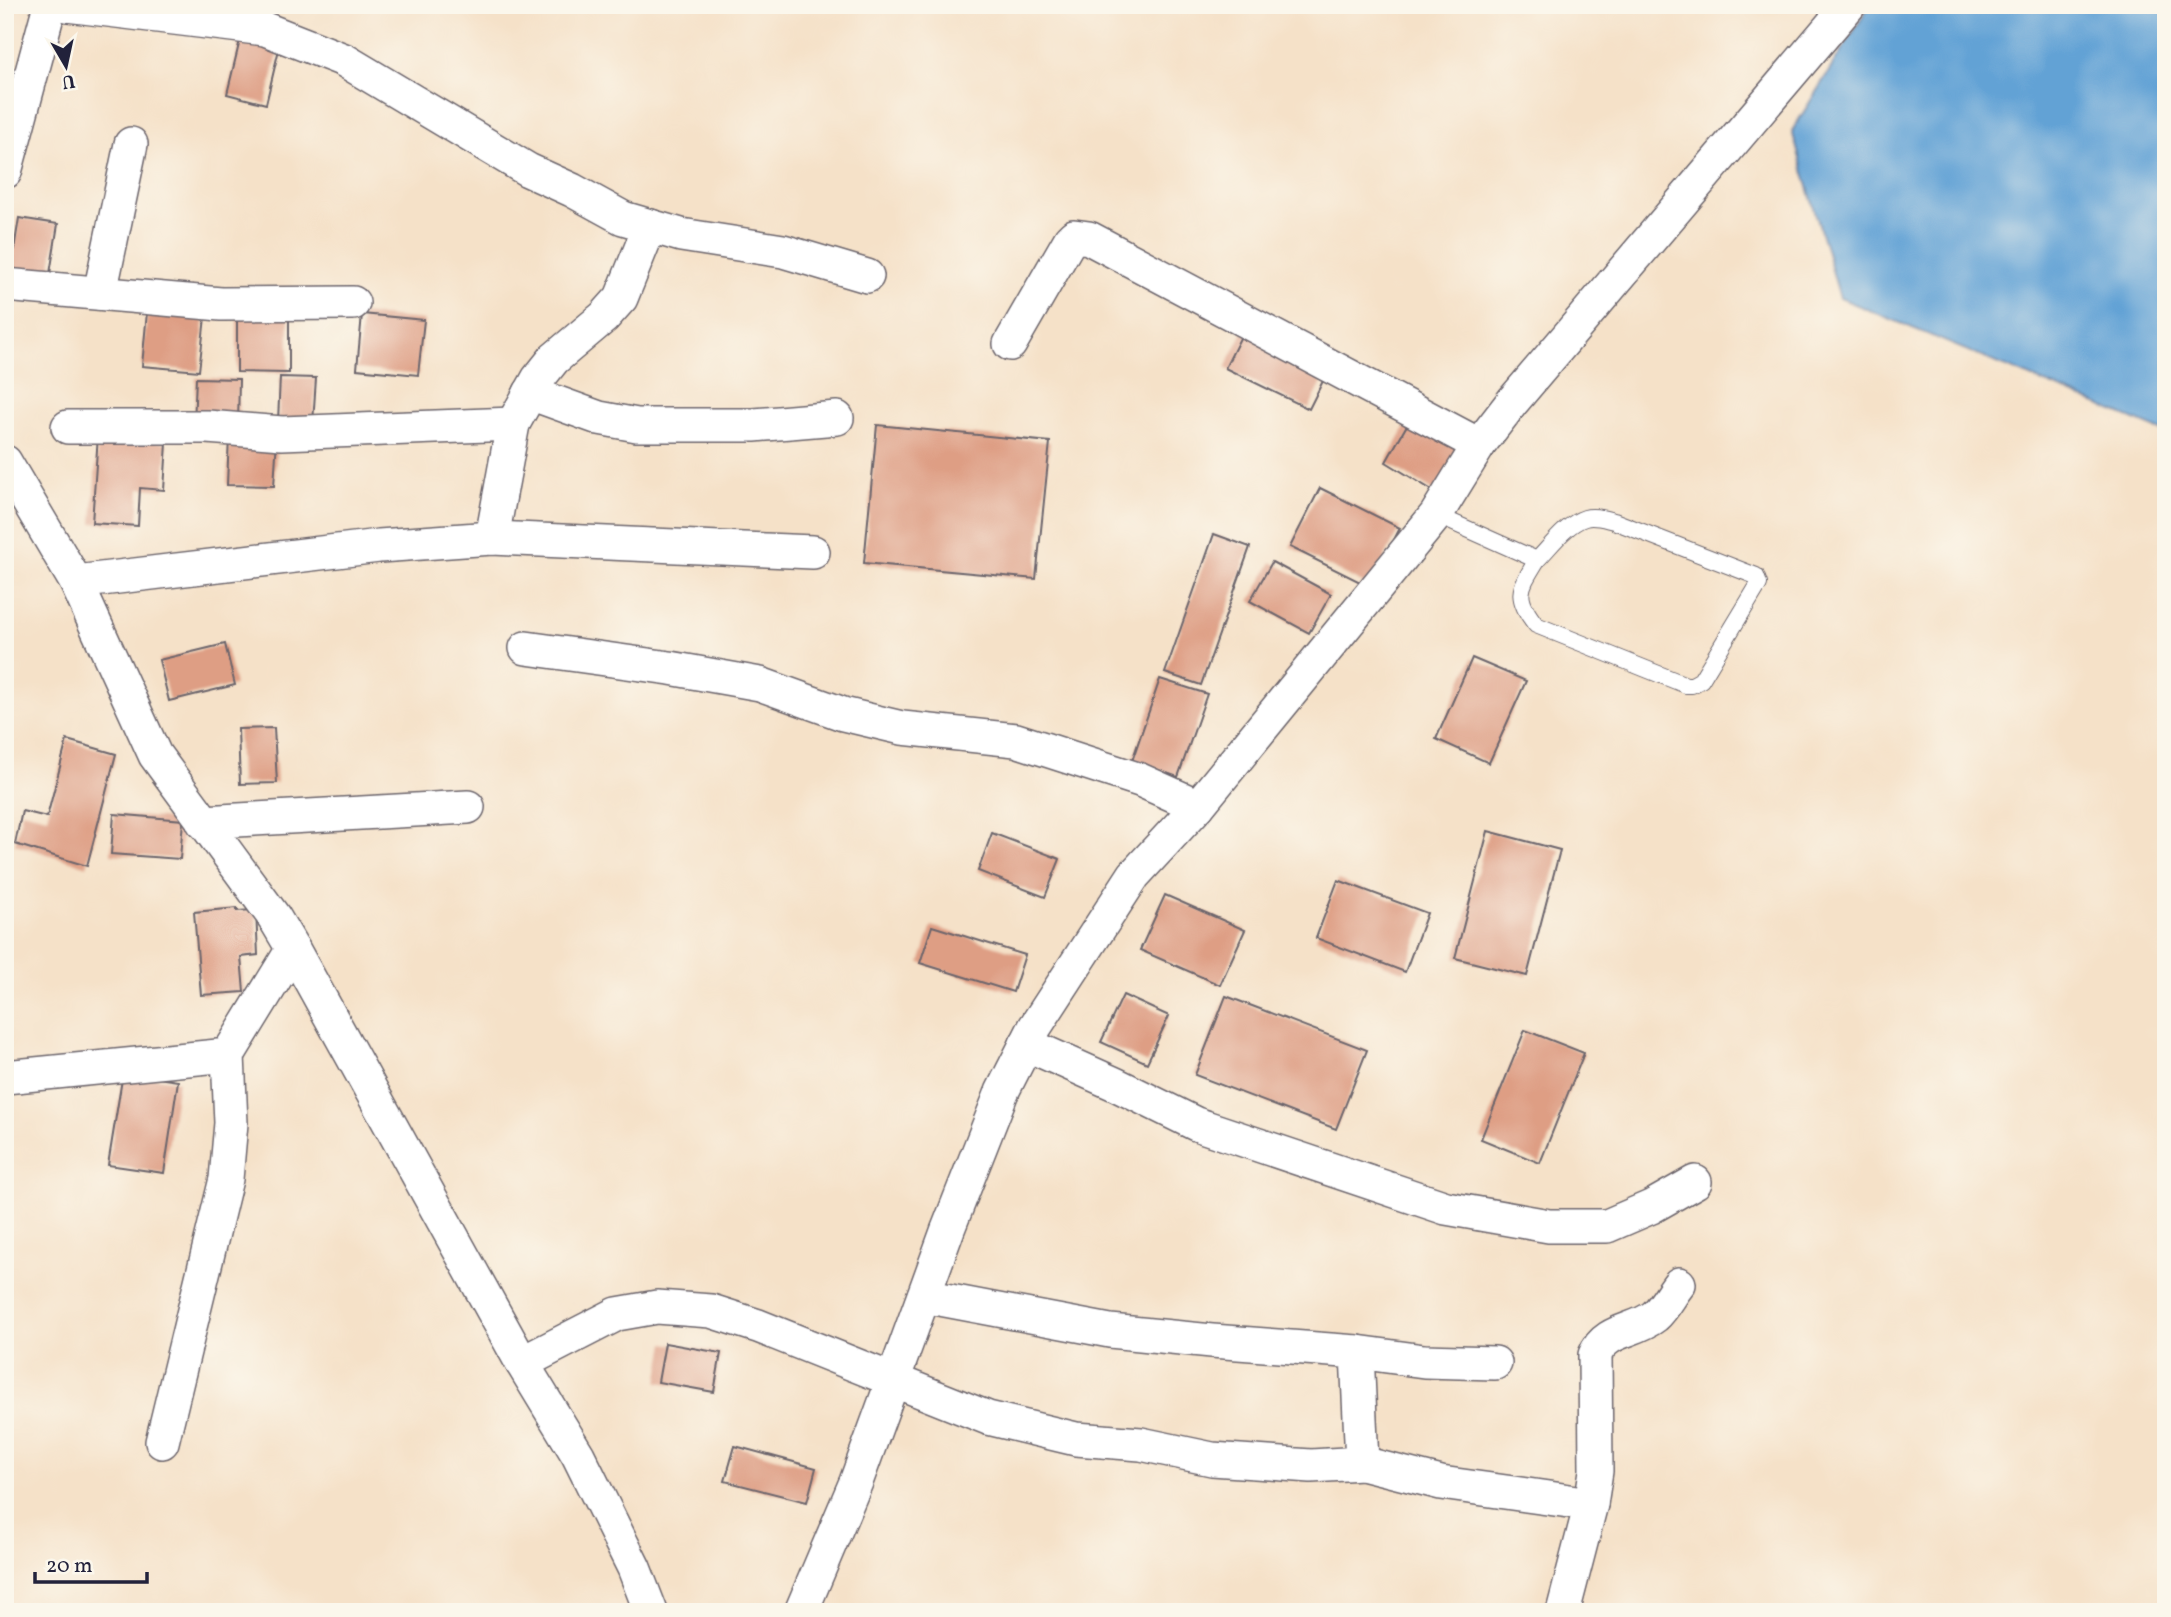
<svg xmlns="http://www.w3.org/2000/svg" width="2171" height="1617" viewBox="0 0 2171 1617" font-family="Vollkorn,serif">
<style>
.water{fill:#62a2d5;stroke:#426288;stroke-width:2}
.building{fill:#de9e84}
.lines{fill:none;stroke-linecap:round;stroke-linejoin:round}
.service-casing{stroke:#6c656c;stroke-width:18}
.minor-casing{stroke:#6c656c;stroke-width:36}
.service{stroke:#fff;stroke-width:16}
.minor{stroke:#fff;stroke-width:33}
</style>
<rect width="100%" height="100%" fill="#fbf7ec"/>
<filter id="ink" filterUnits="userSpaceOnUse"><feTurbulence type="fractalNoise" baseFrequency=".0143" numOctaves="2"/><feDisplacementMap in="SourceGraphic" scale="14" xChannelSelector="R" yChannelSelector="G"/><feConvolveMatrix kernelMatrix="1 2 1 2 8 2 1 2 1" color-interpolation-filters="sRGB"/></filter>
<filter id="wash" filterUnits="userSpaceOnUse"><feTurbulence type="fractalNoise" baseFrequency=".00686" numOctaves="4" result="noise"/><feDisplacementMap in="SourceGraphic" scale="28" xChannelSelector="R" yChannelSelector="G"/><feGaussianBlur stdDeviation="1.57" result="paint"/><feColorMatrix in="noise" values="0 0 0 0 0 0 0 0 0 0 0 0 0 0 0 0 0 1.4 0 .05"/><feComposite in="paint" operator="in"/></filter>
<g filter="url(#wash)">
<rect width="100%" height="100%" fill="#f5e1c8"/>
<path class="water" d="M 1870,5 L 2166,5 L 2166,433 L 1840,298 L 1792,131 Z"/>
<g id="blocks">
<g class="building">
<path d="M 240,40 L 279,49 L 266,104 L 227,94 Z"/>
<path d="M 19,218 L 58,224 L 48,286 L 9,281 Z"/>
<path d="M 147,312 L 205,317 L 199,371 L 142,366 Z"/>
<path d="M 362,314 L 424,320 L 418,375 L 357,369 Z"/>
<path d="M 237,316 L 289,317 L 289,373 L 237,372 Z"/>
<path d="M 1244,330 L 1328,371 L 1309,409 L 1225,368 Z"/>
<path d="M 280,377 L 316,378 L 313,423 L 278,421 Z"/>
<path d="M 196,378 L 239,379 L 238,425 L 194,424 Z"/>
<path d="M 1411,418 L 1471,454 L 1445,498 L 1386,462 Z"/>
<path d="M 877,425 L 1050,442 L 1036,579 L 864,563 Z"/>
<path d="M 98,435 L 167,443 L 164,490 L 140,488 L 138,526 L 92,523 Z"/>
<path d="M 229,436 L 277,438 L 274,486 L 227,485 Z"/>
<path d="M 1320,488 L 1400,528 L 1370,587 L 1290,547 Z"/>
<path d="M 1214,534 L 1250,547 L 1201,685 L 1165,673 Z"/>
<path d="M 1272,562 L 1331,594 L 1309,633 L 1250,601 Z"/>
<path d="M 225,644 L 235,685 L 169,701 L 159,660 Z"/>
<path d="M 1472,658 L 1526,681 L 1489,763 L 1436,739 Z"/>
<path d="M 1160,679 L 1207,694 L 1178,777 L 1132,761 Z"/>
<path d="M 274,728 L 277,783 L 240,784 L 238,729 Z"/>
<path d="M 67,740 L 116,754 L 87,866 L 15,844 L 22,811 L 47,817 Z"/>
<path d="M 114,814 L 183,820 L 180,859 L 111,854 Z"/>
<path d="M 1488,831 L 1560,850 L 1527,976 L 1455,958 Z"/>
<path d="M 992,833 L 1060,859 L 1045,897 L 978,871 Z"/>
<path d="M 1338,880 L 1427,913 L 1405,972 L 1316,938 Z"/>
<path d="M 1165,895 L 1245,930 L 1220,985 L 1140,950 Z"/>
<path d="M 237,908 L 237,911 L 256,910 L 258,955 L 241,957 L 244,992 L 201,995 L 194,912 Z"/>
<path d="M 932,926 L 1025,955 L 1013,992 L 920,963 Z"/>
<path d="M 1123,995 L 1169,1016 L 1147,1063 L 1101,1042 Z"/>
<path d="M 1226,996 L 1367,1050 L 1336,1129 L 1195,1075 Z"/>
<path d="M 1525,1030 L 1584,1053 L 1540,1163 L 1481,1139 Z"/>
<path d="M 123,1073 L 178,1081 L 164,1173 L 108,1165 Z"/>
<path d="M 665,1343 L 721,1353 L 714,1392 L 658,1382 Z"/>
<path d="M 735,1446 L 816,1468 L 807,1502 L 725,1481 Z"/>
</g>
</g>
</g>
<g filter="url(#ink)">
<use href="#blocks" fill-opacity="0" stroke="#6c656c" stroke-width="2"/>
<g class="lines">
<g class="service-casing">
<path id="service" d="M 1436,515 L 1537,560 C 1551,546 1566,524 1585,518 C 1594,515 1605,519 1614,521 L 1756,576 L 1759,584 L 1701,680 L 1692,685 L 1686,685 L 1536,625 C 1513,596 1520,588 1537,560"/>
</g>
<g class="minor-casing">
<g id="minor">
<path d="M 67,5 L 265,29 L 344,60 L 528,170 L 572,190 L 623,218 L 681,235 L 783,251 L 867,276"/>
<path d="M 5,172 L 50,5"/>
<path d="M 5,285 L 221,304 L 353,303"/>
<path d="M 100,293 L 131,144"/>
<path d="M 1010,344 L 1070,240 L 1074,236 L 1089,238 L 1479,445"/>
<path d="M 530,393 L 599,418 L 637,425 L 754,425 L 837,418"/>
<path d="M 68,427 L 207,427 L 282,433 L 513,424"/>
<path d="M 5,462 L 76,582 L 155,755 L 274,917 L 293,949 L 522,1363 L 578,1455 L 634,1568 L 651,1612"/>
<path d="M 492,538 L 513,424 L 538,379 L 554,359 L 604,317 L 621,298 L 650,226"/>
<path d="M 76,582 L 379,546 L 492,538 L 813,552"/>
<path d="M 526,648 L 670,668 L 760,684 L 843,714 L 902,728 L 1016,740 L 1140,780 L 1198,806"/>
<path d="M 203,822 L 468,807"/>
<path d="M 1026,1044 L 1115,1084 L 1196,1124 L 1446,1208 L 1549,1226 L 1607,1226 L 1651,1207 L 1695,1182"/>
<path d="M 5,1077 L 228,1055 L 293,949"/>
<path d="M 924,1296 L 1110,1331 L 1212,1341 L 1357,1352 L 1362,1463"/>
<path d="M 1357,1352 L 1424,1361 L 1495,1363"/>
<path d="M 522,1363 L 617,1314 L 657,1307 L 711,1311 L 758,1326 L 988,1418 L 1076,1439 L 1141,1444 L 1212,1459 L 1311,1466 L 1362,1463 L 1441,1483 L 1591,1504"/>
<path d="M 162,1442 L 226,1179 L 231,1123 L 228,1055"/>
<path d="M 801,1612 L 856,1482 L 948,1229 L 1002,1092 L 1035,1027 L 1134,875 L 1198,806 L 1436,515 L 1479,445 L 1513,401 L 1849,5"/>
<path d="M 1563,1612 L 1591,1504 L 1596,1471 L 1595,1355 C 1605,1329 1635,1332 1655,1316 C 1664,1308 1671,1294 1679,1284"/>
</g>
</g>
<use href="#service" class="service"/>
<use href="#minor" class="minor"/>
</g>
</g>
<rect width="2171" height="1617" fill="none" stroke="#fbf7ec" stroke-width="28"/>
<g transform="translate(66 66) rotate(171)" stroke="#fbf7ec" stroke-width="5" paint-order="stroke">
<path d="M0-5L12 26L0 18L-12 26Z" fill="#22223b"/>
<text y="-10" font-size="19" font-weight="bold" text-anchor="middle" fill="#22223b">U</text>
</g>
<path d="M35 1572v10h112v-10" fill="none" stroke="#22223b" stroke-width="3.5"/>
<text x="46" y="1572" font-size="21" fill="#22223b" stroke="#fbf7ec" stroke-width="5" paint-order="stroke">20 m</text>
</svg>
